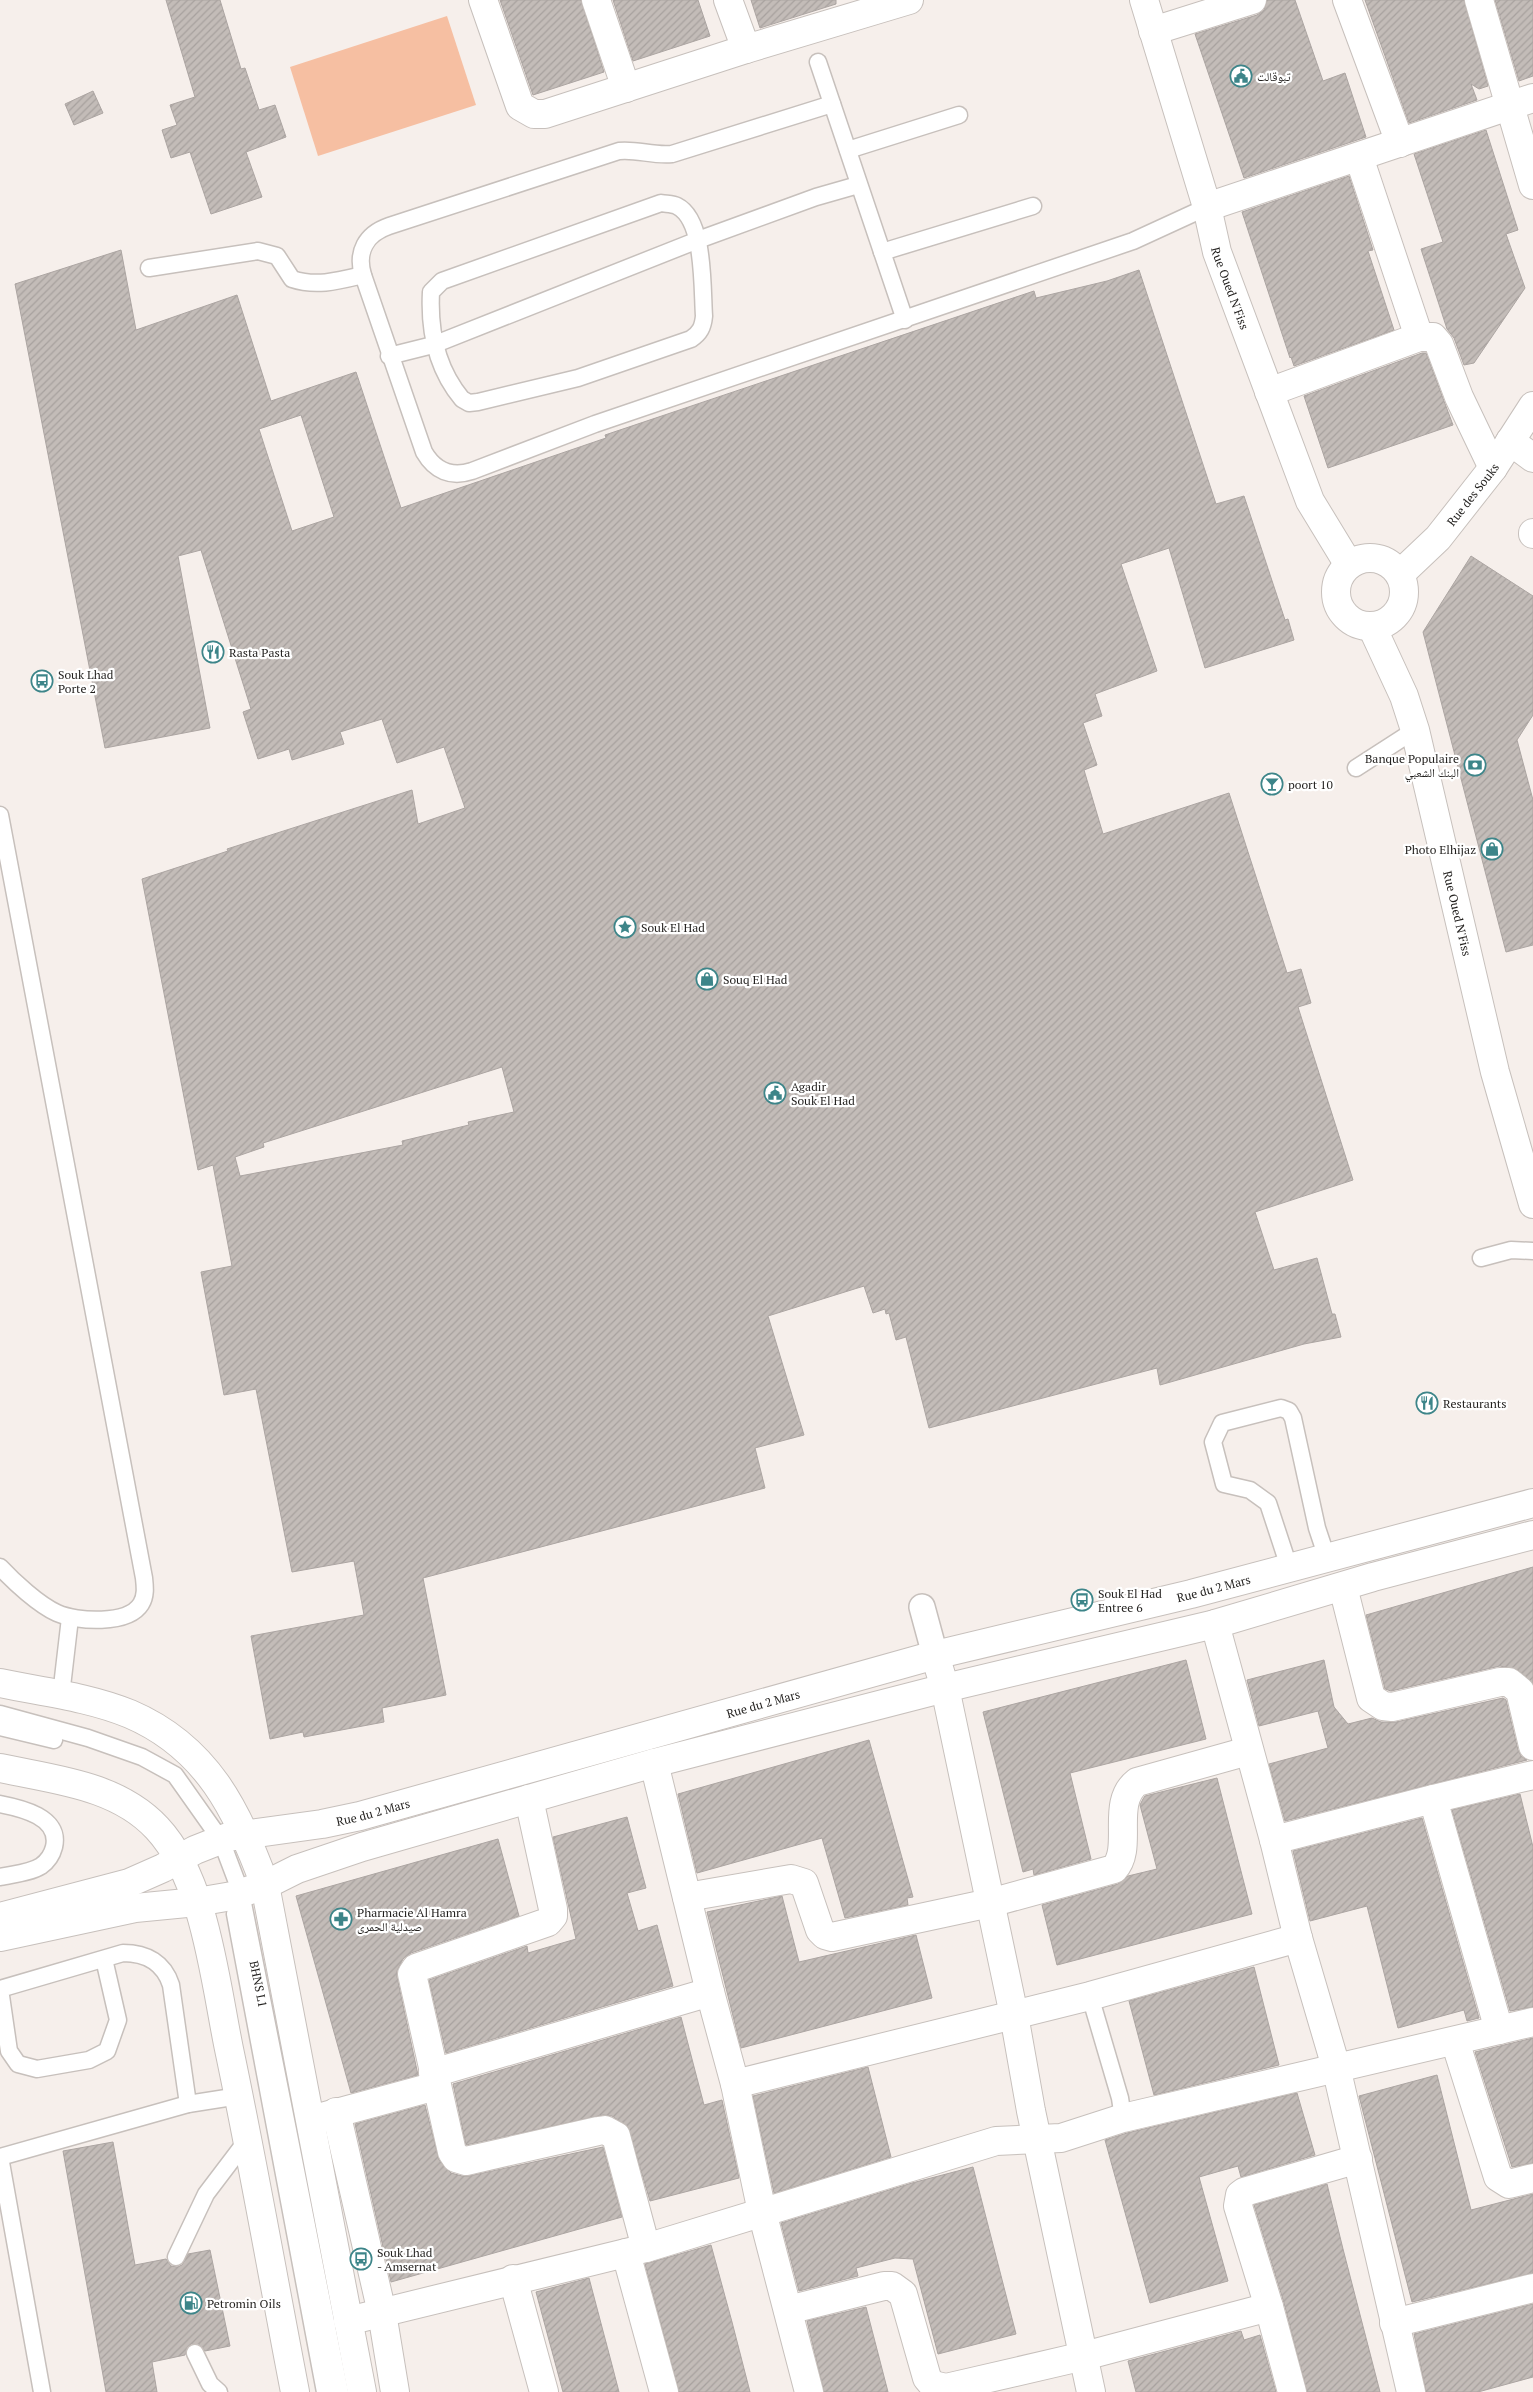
<svg xmlns="http://www.w3.org/2000/svg" width="1533" height="2392" viewBox="0 0 1533 2392" font-family="'PT Serif','Noto Naskh Arabic',serif">
<style>
.garden{fill:#f6bfa2}
.building{fill:url(#building-hatch);stroke:#aca5a2;fill-rule:evenodd}
.lines{fill:none;stroke-linecap:round;stroke-linejoin:round}
.service-casing{stroke:#c7c0bc;stroke-width:19}
.pedestrian-casing{stroke:#c7c0bc;stroke-width:28}
.minor-casing{stroke:#c7c0bc;stroke-width:30}
.tertiary-casing{stroke:#c7c0bc;stroke-width:30}
.service{stroke:#fff;stroke-width:16}
.pedestrian{stroke:#fff;stroke-width:25}
.minor{stroke:#fff;stroke-width:28}
.tertiary{stroke:#fff;stroke-width:28}
.labels{text-anchor:middle;dominant-baseline:central;stroke-width:4.5;stroke-linejoin:round;paint-order:stroke}
.poi-label{font-size:12px;fill:#211f1d;stroke:#fff;text-anchor:start}
.street-label{font-size:12px;fill:#211f1d;stroke:#fff}
</style>
<defs>
<pattern id="building-hatch" width="6" height="6" patternUnits="userSpaceOnUse" patternTransform="scale(1.25)"><rect width="6" height="6" fill="#c3bcb8"/><path d="M-1 1l2-2M0 6l6-6M5 7l2-2" fill="none" stroke="#a7a19e"/></pattern>
</defs>
<rect width="100%" height="100%" fill="#f6efeb"/>
<path class="garden" d="M 447,16 L 476,105 L 318,156 L 290,67 Z"/>
<g class="building">
<path d="M 166,0 L 220,0 L 241,69 L 245,68 L 259,110 L 275,105 L 286,137 L 246,152 L 262,197 L 211,214 L 190,152 L 171,158 L 162,130 L 177,125 L 170,105 L 195,97 Z"/>
<path d="M 500,0 L 581,0 L 604,72 L 533,95 Z"/>
<path d="M 613,0 L 698,0 L 710,36 L 633,61 Z"/>
<path d="M 751,0 L 836,0 L 836,4 L 760,28 Z"/>
<path d="M 1267,0 L 1295,0 L 1323,81 L 1345,73 L 1366,137 L 1244,178 L 1195,34 L 1257,15 L 1264,10 Z"/>
<path d="M 1365,0 L 1464,0 L 1488,86 L 1479,89 L 1471,84 L 1477,100 L 1409,123 Z"/>
<path d="M 1495,0 L 1533,0 L 1533,76 L 1519,81 Z"/>
<path d="M 93,91 L 103,113 L 74,125 L 65,104 Z"/>
<path d="M 1486,130 L 1518,230 L 1506,234 L 1525,288 L 1474,363 L 1464,365 L 1454,338 L 1447,329 L 1421,249 L 1443,242 L 1414,154 Z"/>
<path d="M 1349,176 L 1373,250 L 1368,251 L 1394,330 L 1294,366 L 1291,357 L 1290,358 L 1242,212 Z"/>
<path d="M 121,250 L 136,330 L 237,295 L 271,401 L 356,372 L 401,508 L 606,438 L 605,435 L 1034,291 L 1036,298 L 1107,281 L 1139,270 L 1216,504 L 1244,496 L 1285,620 L 1288,619 L 1294,640 L 1205,668 L 1169,548 L 1121,564 L 1157,671 L 1095,694 L 1102,716 L 1083,723 L 1097,765 L 1084,770 L 1103,834 L 1229,793 L 1287,973 L 1301,969 L 1311,1003 L 1298,1007 L 1353,1180 L 1255,1212 L 1274,1270 L 1317,1258 L 1332,1314 L 1335,1314 L 1341,1337 L 1304,1344 L 1160,1385 L 1157,1368 L 929,1428 L 906,1337 L 896,1340 L 889,1313 L 886,1314 L 885,1309 L 873,1313 L 864,1286 L 768,1316 L 804,1435 L 755,1448 L 765,1488 L 423,1578 L 446,1695 L 382,1708 L 384,1722 L 304,1737 L 303,1732 L 270,1739 L 251,1636 L 364,1615 L 354,1561 L 292,1572 L 256,1389 L 224,1395 L 201,1272 L 232,1266 L 213,1165 L 198,1170 L 142,879 L 228,851 L 227,849 L 412,790 L 418,824 L 465,808 L 444,747 L 397,763 L 382,719 L 340,732 L 344,744 L 292,760 L 289,749 L 258,759 L 243,712 L 251,709 L 201,550 L 178,556 L 210,728 L 105,748 L 15,284 ZM 301,415 L 334,517 L 292,531 L 259,429 ZM 502,1067 L 514,1112 L 468,1122 L 469,1125 L 402,1141 L 403,1145 L 240,1176 L 235,1157 L 264,1147 L 263,1143 Z"/>
<path d="M 1422,353 L 1426,353 L 1453,425 L 1328,468 L 1304,396 Z"/>
<path d="M 1471,556 L 1533,596 L 1533,715 L 1517,740 L 1533,800 L 1533,945 L 1506,952 L 1423,632 Z"/>
<path d="M 1533,1567 L 1533,1684 L 1518,1670 L 1500,1666 L 1391,1691 L 1385,1689 L 1366,1615 Z"/>
<path d="M 1186,1660 L 1206,1739 L 1070,1773 L 1091,1859 L 1034,1875 L 1033,1869 L 1023,1872 L 983,1712 Z"/>
<path d="M 1324,1660 L 1334,1707 L 1348,1724 L 1372,1718 L 1381,1722 L 1396,1722 L 1503,1698 L 1506,1700 L 1518,1750 L 1521,1756 L 1527,1760 L 1285,1821 L 1269,1764 L 1328,1748 L 1318,1711 L 1259,1726 L 1247,1680 Z"/>
<path d="M 869,1740 L 913,1897 L 907,1898 L 908,1905 L 845,1918 L 822,1838 L 697,1873 L 678,1794 Z"/>
<path d="M 1217,1778 L 1252,1914 L 1057,1965 L 1042,1905 L 1118,1884 L 1128,1876 L 1157,1869 L 1140,1805 L 1143,1799 L 1145,1796 Z"/>
<path d="M 1520,1794 L 1533,1847 L 1533,2007 L 1510,2011 L 1452,1810 Z"/>
<path d="M 627,1817 L 646,1888 L 627,1893 L 638,1931 L 657,1925 L 673,1986 L 446,2053 L 429,1980 L 527,1946 L 528,1953 L 576,1939 L 553,1837 Z"/>
<path d="M 1422,1818 L 1479,2018 L 1467,2021 L 1464,2010 L 1398,2028 L 1367,1906 L 1310,1921 L 1293,1851 Z"/>
<path d="M 498,1839 L 519,1916 L 411,1953 L 403,1959 L 397,1971 L 397,1977 L 418,2075 L 351,2093 L 296,1896 Z"/>
<path d="M 782,1896 L 799,1962 L 916,1935 L 932,1998 L 741,2048 L 707,1912 Z"/>
<path d="M 1254,1967 L 1279,2065 L 1154,2095 L 1129,2001 Z"/>
<path d="M 681,2017 L 704,2105 L 722,2100 L 739,2178 L 650,2201 L 628,2127 L 612,2116 L 603,2115 L 466,2145 L 453,2084 Z"/>
<path d="M 1533,2038 L 1533,2163 L 1512,2167 L 1475,2052 Z"/>
<path d="M 868,2067 L 891,2157 L 774,2193 L 753,2096 Z"/>
<path d="M 1437,2075 L 1471,2210 L 1533,2194 L 1533,2273 L 1412,2302 L 1359,2096 Z"/>
<path d="M 1297,2093 L 1315,2155 L 1241,2177 L 1238,2166 L 1199,2177 L 1228,2281 L 1150,2303 L 1105,2140 L 1127,2133 Z"/>
<path d="M 425,2105 L 439,2160 L 451,2173 L 462,2176 L 469,2176 L 603,2147 L 622,2217 L 391,2282 L 355,2124 Z"/>
<path d="M 113,2142 L 135,2265 L 166,2259 L 171,2266 L 177,2267 L 182,2265 L 188,2254 L 210,2250 L 230,2346 L 205,2351 L 200,2345 L 191,2344 L 187,2348 L 185,2355 L 152,2362 L 157,2392 L 106,2392 L 63,2151 Z"/>
<path d="M 973,2167 L 1016,2334 L 938,2354 L 913,2259 L 895,2258 L 856,2268 L 858,2276 L 799,2291 L 781,2223 L 912,2183 Z"/>
<path d="M 1327,2184 L 1343,2249 L 1380,2392 L 1307,2392 L 1284,2303 L 1254,2205 Z"/>
<path d="M 711,2245 L 732,2322 L 750,2392 L 679,2392 L 645,2264 Z"/>
<path d="M 589,2278 L 612,2365 L 619,2392 L 563,2392 L 536,2292 Z"/>
<path d="M 1533,2304 L 1533,2377 L 1478,2392 L 1426,2392 L 1414,2334 Z"/>
<path d="M 866,2307 L 888,2392 L 824,2392 L 807,2321 Z"/>
<path d="M 1241,2331 L 1244,2340 L 1260,2335 L 1276,2392 L 1136,2392 L 1128,2361 Z"/>
</g>
<g class="lines">
<g class="service-casing">
<g id="service">
<path d="M 818,62 L 905,320"/>
<path d="M 832,104 L 672,154 C 653,156 637,149 619,151 L 389,226 C 366,234 356,252 363,275 L 424,452 C 435,471 451,478 472,471 L 595,424 L 1133,241 L 1207,207"/>
<path d="M 848,150 L 959,115"/>
<path d="M 661,203 C 666,204 673,204 677,206 C 705,220 702,288 704,316 C 703,327 700,333 691,339 L 578,378 L 478,402 L 469,403 L 462,399 C 437,369 429,330 431,292 L 442,281 Z"/>
<path d="M 882,252 L 1033,206"/>
<path d="M 149,268 L 258,251 L 277,256 L 292,279 C 316,287 338,281 363,275"/>
<path d="M 389,356 L 433,345 L 698,240 L 816,197 L 858,185"/>
<path d="M 1356,768 L 1415,730"/>
<path d="M 0,815 L 144,1578 C 145,1587 146,1596 141,1604 C 128,1625 77,1622 57,1613 C 39,1605 14,1582 0,1567"/>
<path d="M 1481,1258 L 1511,1250 L 1533,1251"/>
<path d="M 1289,1567 L 1268,1503 L 1250,1490 L 1224,1484 L 1213,1442 L 1222,1423 L 1281,1408 L 1289,1411 L 1293,1418 L 1317,1528 L 1327,1558"/>
<path d="M 61,1695 L 70,1618"/>
<path id="s1" d="M 0,1714 L 88,1738 L 142,1757 L 175,1775 L 221,1840 L 241,1893 L 340,2392"/>
<path d="M 0,1727 L 54,1740"/>
<path d="M 0,1804 C 21,1808 61,1817 54,1847 C 52,1855 48,1861 41,1866 C 30,1873 13,1874 0,1877"/>
<path d="M 235,1914 L 325,2392"/>
<path d="M 104,1959 L 118,2020 L 107,2051 L 89,2060 L 37,2069 L 18,2064 L 9,2051 L 0,1989 L 123,1953 C 147,1953 164,1963 171,1985 L 188,2104"/>
<path d="M 1090,1996 L 1120,2098 L 1123,2118"/>
<path d="M 0,2157 L 188,2104 L 239,2096"/>
<path d="M 0,2157 L 42,2392"/>
<path d="M 176,2257 L 206,2194 L 247,2140"/>
<path d="M 195,2353 L 210,2384 L 219,2392"/>
</g>
</g>
<g class="pedestrian-casing">
<path id="pedestrian" d="M 922,1607 L 935,1655"/>
</g>
<g class="minor-casing">
<g id="minor">
<path d="M 483,0 L 520,106 L 534,114 L 545,114 L 746,49"/>
<path d="M 596,0 L 626,88"/>
<path d="M 728,0 L 746,49 L 909,0"/>
<path id="s2" d="M 1144,0 L 1207,207 L 1217,252 L 1310,501 L 1349,565"/>
<path d="M 1347,0 L 1400,143"/>
<path d="M 1479,0 L 1533,185"/>
<path d="M 1153,31 L 1252,0"/>
<path d="M 1359,157 L 1419,337"/>
<path d="M 1207,207 L 1533,98"/>
<path d="M 1269,392 L 1419,337 L 1433,337 L 1439,344 L 1459,397 L 1493,468"/>
<path d="M 1510,441 L 1533,458"/>
<path d="M 1533,534 L 1533,533"/>
<path d="M 1343,1587 L 1371,1698 L 1383,1706 L 1392,1707 L 1500,1682 L 1509,1682 L 1520,1691 L 1533,1746"/>
<path d="M 1215,1624 L 1274,1840 L 1298,1938 L 1336,2067 L 1411,2392"/>
<path d="M 935,1655 L 945,1688 L 1014,2015 L 1031,2111 L 1091,2392"/>
<path d="M 654,1763 L 710,1992 L 735,2084 L 762,2212 L 809,2392"/>
<path d="M 529,1799 L 553,1909 L 553,1916 L 548,1922 L 416,1968 L 412,1974 L 452,2152 L 456,2158 L 466,2161 L 598,2131 L 605,2130 L 616,2136 L 646,2248"/>
<path d="M 1433,1799 L 1533,1775"/>
<path d="M 1274,1840 L 1433,1799 L 1499,2030"/>
<path d="M 687,1897 L 791,1879 L 804,1883 L 820,1930 L 825,1935 L 832,1937 L 990,1903 L 1114,1869 C 1134,1848 1110,1803 1137,1782 L 1248,1751"/>
<path d="M 1455,2041 L 1498,2177 L 1509,2184 L 1533,2178"/>
<path d="M 433,2073 L 710,1992"/>
<path d="M 735,2084 L 1090,1996 L 1298,1938"/>
<path d="M 336,2112 L 382,2313 L 395,2392"/>
<path d="M 318,2118 L 436,2086"/>
<path d="M 626,2253 L 664,2392"/>
<path d="M 513,2279 L 544,2392"/>
<path d="M 1269,2307 L 1292,2392"/>
<path d="M 788,2310 L 884,2286 L 892,2286 L 903,2294 L 927,2378 L 933,2385 L 946,2388 L 1084,2356 L 1269,2307 L 1238,2206 L 1240,2195 L 1244,2192 L 1358,2159"/>
<path d="M 348,2321 L 646,2248 L 996,2141 L 1061,2138 L 1123,2118 L 1533,2022"/>
<path d="M 1394,2323 L 1533,2288"/>
</g>
</g>
<g class="tertiary-casing">
<g id="tertiary">
<circle cx="1370" cy="592" r="34"/>
<path id="s3" d="M 1400,574 L 1438,538 L 1493,468 L 1533,406"/>
<path id="s4" d="M 1372,627 L 1404,696 L 1415,730 L 1495,1072 L 1533,1204"/>
<path d="M 0,1683 C 43,1692 89,1697 130,1714 C 207,1747 238,1811 265,1885 L 362,2392"/>
<path d="M 0,1768 C 55,1780 117,1785 157,1828 C 205,1879 215,1981 229,2049 C 253,2163 273,2278 295,2392"/>
<path id="s5" d="M 0,1917 L 129,1883 L 163,1868 L 195,1850 L 228,1837 L 322,1824 L 360,1816 L 935,1655 L 1191,1594 L 1533,1503"/>
<path d="M 0,1937 L 135,1908 L 197,1902 L 232,1896 L 265,1885 L 297,1869 L 362,1847 L 654,1763 L 945,1688 L 1215,1624 L 1373,1577 L 1533,1535"/>
</g>
</g>
<use href="#service" class="service"/>
<use href="#pedestrian" class="pedestrian"/>
<use href="#minor" class="minor"/>
<use href="#tertiary" class="tertiary"/>
</g>
<defs>
<g id="civic-ring" transform="scale(1.125)"><circle r="9.5" fill="#fff" stroke="#3d8589" stroke-width="1.5"/><path d="M-.6-6.5H3V-4.5H.6V-3L4-1V1h2V6H-6V1h2V-1L-.6-3ZM-1.2 2.5V6h2.4V2.5Z" fill="#3d8589"/></g>
<g id="restaurant-ring" transform="scale(1.125)"><circle r="9.5" fill="#fff" stroke="#3d8589" stroke-width="1.5"/><path d="M-5-6h1v4h1v-4h1v4h1v-4h1v5L-1.5 .5V6h-2V.5L-5-1ZM5-6V6H3V1.5H1.5Q1.5-4 5-6Z" fill="#3d8589"/></g>
<g id="bus-ring" transform="scale(1.125)"><circle r="9.5" fill="#fff" stroke="#3d8589" stroke-width="1.5"/><path d="M-5-6H5V4H4V6H2V4H-2V6H-4V4H-5ZM-3.5-4V0h7V-4ZM-3.5 1.2v1.5H-2V1.2ZM2 1.2v1.5H3.5V1.2Z" fill="#3d8589"/></g>
<g id="bank-ring" transform="scale(1.125)"><circle r="9.5" fill="#fff" stroke="#3d8589" stroke-width="1.5"/><path d="M-6-4H6V4H-6ZM0-2.3a2.3 2.3 0 1 0 0 4.6a2.3 2.3 0 1 0 0-4.6Z" fill="#3d8589"/></g>
<g id="bar-ring" transform="scale(1.125)"><circle r="9.5" fill="#fff" stroke="#3d8589" stroke-width="1.5"/><path d="M-6-5H6L.8 .8V4.5H3.5V6h-7V4.5H-.8V.8Z" fill="#3d8589"/></g>
<g id="shop-ring" transform="scale(1.125)"><circle r="9.5" fill="#fff" stroke="#3d8589" stroke-width="1.5"/><path d="M-5-2.5h2.3a2.7 3.5 0 0 1 5.4 0H5L5.5 6h-11ZM-1.5-2.5h3a1.5 2.3 0 0 0-3 0Z" fill="#3d8589"/></g>
<g id="sight-ring" transform="scale(1.125)"><circle r="9.5" fill="#fff" stroke="#3d8589" stroke-width="1.5"/><path d="M0-6L1.8-2.2L6-1.7L2.9 1.2L3.7 5.4L0 3.3L-3.7 5.4L-2.9 1.2L-6-1.7L-1.8-2.2Z" fill="#3d8589"/></g>
<g id="pharmacy-ring" transform="scale(1.125)"><circle r="9.5" fill="#fff" stroke="#3d8589" stroke-width="1.5"/><path d="M-2-6h4v4h4v4h-4v4h-4v-4h-4v-4h4Z" fill="#3d8589"/></g>
<g id="fuel-ring" transform="scale(1.125)"><circle r="9.5" fill="#fff" stroke="#3d8589" stroke-width="1.5"/><path d="M-5.5-6h7V0h2V4h1.3V-2.5L3-4.5l.8-.8L6-3V5H2.5V1h-1V6h-7ZM-4.2-4.7v3.2H.2V-4.7Z" fill="#3d8589"/></g>
</defs>
<g fill-rule="evenodd">
<use href="#civic-ring" x="1241" y="76"/>
<use href="#restaurant-ring" x="213" y="652"/>
<use href="#bus-ring" x="42" y="681"/>
<use href="#bank-ring" x="1475" y="765"/>
<use href="#bar-ring" x="1272" y="784"/>
<use href="#shop-ring" x="1492" y="849"/>
<use href="#sight-ring" x="625" y="927"/>
<use href="#shop-ring" x="707" y="979"/>
<use href="#civic-ring" x="775" y="1093"/>
<use href="#restaurant-ring" x="1427" y="1403"/>
<use href="#bus-ring" x="1082" y="1600"/>
<use href="#pharmacy-ring" x="341" y="1919"/>
<use href="#bus-ring" x="361" y="2259"/>
<use href="#fuel-ring" x="191" y="2303"/>
</g>
<g class="labels">
<g class="poi-label">
<text x="1257" y="76">تبوقالت</text>
<text x="229" y="652">Rasta Pasta</text>
<text x="58" y="674">Souk Lhad<tspan x="58" dy="14">Porte 2</tspan></text>
<text x="1459" y="758" text-anchor="end">Banque Populaire<tspan x="1459" dy="14">البنك الشعبي</tspan></text>
<text x="1288" y="784">poort 10</text>
<text x="1476" y="849" text-anchor="end">Photo Elhijaz</text>
<text x="641" y="927">Souk El Had</text>
<text x="723" y="979">Souq El Had</text>
<text x="791" y="1086">Agadir<tspan x="791" dy="14">Souk El Had</tspan></text>
<text x="1443" y="1403">Restaurants</text>
<text x="1098" y="1593">Souk El Had<tspan x="1098" dy="14">Entree 6</tspan></text>
<text x="357" y="1912">Pharmacie Al Hamra<tspan x="357" dy="14">صيدلية الحمرى</tspan></text>
<text x="377" y="2252">Souk Lhad<tspan x="377" dy="14">- Amsernat</tspan></text>
<text x="207" y="2303">Petromin Oils</text>
</g>
<g class="street-label">
<text stroke="none"><textPath href="#s2" startOffset="301">Rue Oued N'Fiss</textPath></text>
<text stroke="none"><textPath href="#s3" startOffset="108">Rue des Souks</textPath></text>
<text stroke="none"><textPath href="#s4" startOffset="300">Rue Oued N'Fiss</textPath></text>
<text stroke="none"><textPath href="#s5" startOffset="1260">Rue du 2 Mars</textPath></text>
<text stroke="none"><textPath href="#s5" startOffset="795">Rue du 2 Mars</textPath></text>
<text stroke="none"><textPath href="#s5" startOffset="390">Rue du 2 Mars</textPath></text>
<text stroke="none"><textPath href="#s1" startOffset="415">BHNS L1</textPath></text>
</g>
</g>
</svg>
